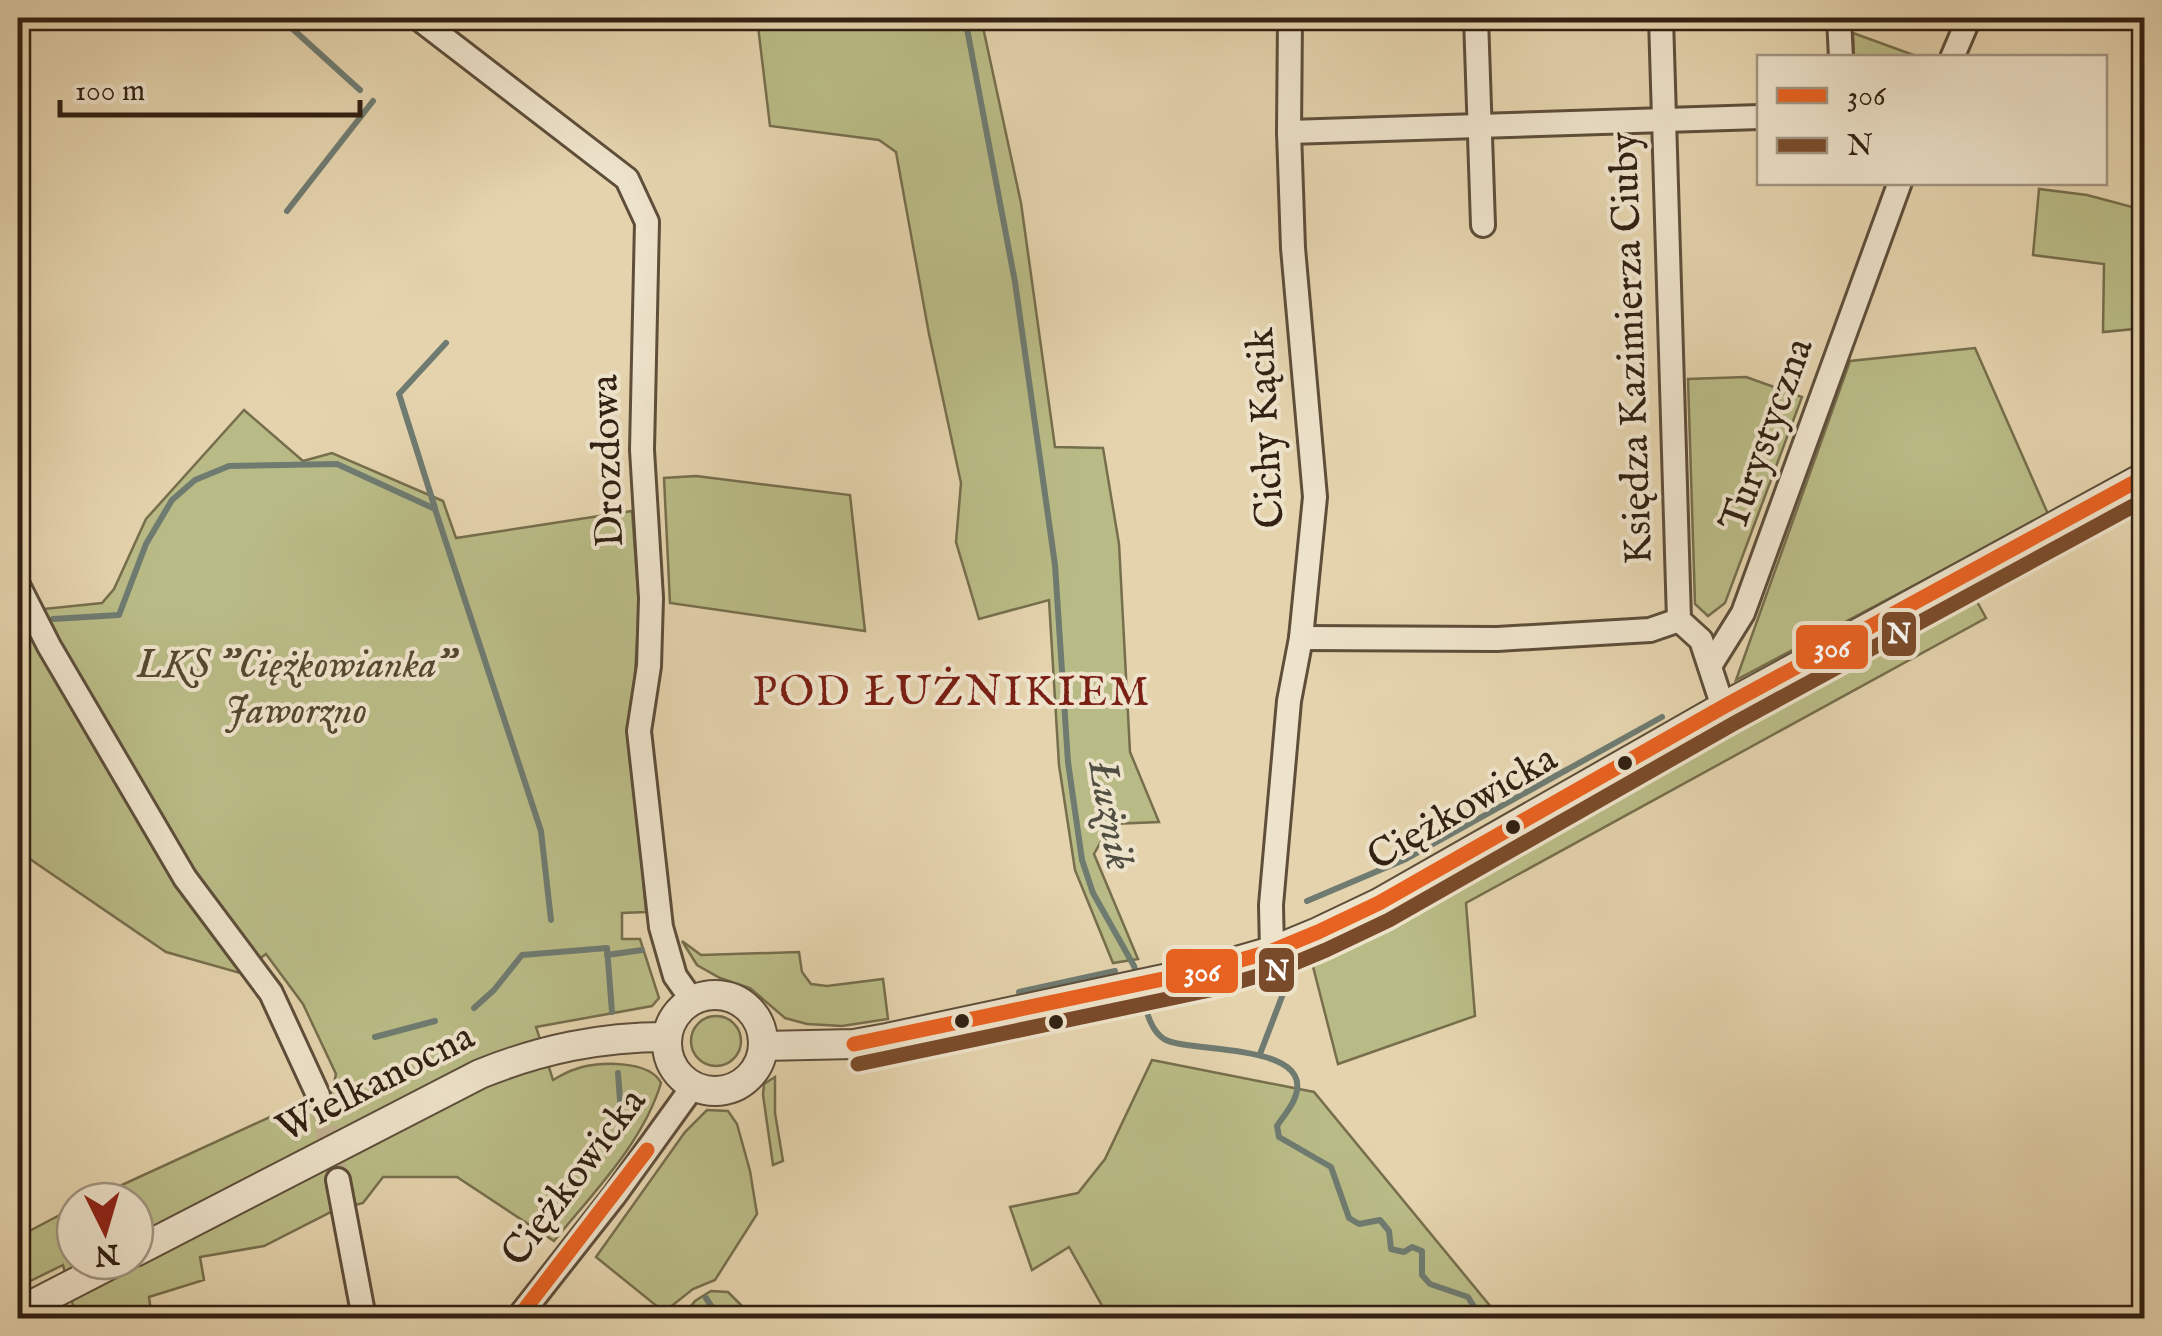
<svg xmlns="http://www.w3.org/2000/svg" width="2162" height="1336" viewBox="0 0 2162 1336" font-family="'IM FELL English',serif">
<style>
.green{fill:#b9bb86;stroke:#766e4c;stroke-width:2.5}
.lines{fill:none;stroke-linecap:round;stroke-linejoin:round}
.stream{stroke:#6f7b71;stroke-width:6}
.minor-tunnel{stroke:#c0af8e;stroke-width:22;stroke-dasharray:22 11;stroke-linecap:butt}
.minor-casing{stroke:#5e4e3a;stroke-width:28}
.tertiary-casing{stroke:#5e4e3a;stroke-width:32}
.minor{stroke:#ede2ca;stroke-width:22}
.tertiary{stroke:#ede2ca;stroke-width:28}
.bus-1-casing{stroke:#ede2ca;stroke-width:22}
.bus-2-casing{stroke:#ede2ca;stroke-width:22}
.bus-1{stroke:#e86221;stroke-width:15}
.bus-2{stroke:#7a4b2a;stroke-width:15}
.bus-dot{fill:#322113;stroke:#ede2ca;stroke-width:4}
.labels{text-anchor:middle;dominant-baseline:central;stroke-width:8;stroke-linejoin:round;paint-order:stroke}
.street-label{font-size:40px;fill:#322113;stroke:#ede2ca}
.park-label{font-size:40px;font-style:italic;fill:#544830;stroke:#ede2ca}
.neighbourhood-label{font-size:42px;letter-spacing:2.5px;fill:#7a1f14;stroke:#ede2ca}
.water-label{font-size:42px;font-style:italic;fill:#504e42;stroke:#ede2ca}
.line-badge{stroke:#ede2ca;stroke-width:4}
.badge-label{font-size:28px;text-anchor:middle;font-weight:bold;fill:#fff}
</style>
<rect width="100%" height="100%" fill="#e4d3ad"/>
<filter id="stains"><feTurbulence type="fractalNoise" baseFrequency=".002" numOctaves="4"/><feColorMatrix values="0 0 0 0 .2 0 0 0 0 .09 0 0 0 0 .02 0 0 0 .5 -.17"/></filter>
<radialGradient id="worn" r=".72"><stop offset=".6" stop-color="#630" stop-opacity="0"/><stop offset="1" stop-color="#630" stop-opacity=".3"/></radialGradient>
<g class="green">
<path d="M 757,18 L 981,18 L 1021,203 L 1055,447 L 1103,448 L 1119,544 L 1130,752 L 1159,822 L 1111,824 L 1094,854 L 1138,959 L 1113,963 L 1075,870 L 1059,765 L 1049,600 L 979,619 L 956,542 L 961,483 L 929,334 L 896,152 L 879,140 L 770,126 Z"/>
<path d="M 1853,33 L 1919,57 L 1854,57 Z"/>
<path d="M 2144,159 L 2144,328 L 2103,332 L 2104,264 L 2033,255 L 2039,189 L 2087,195 L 2132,207 Z"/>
<path d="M 1975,348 L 2048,514 L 1736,680 L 1850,361 Z"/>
<path d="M 1746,377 L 1802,397 L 1725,603 L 1708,616 L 1695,604 L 1688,379 Z"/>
<path d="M 244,410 L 303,461 L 332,453 L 443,501 L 456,538 L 632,511 L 639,606 L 631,743 L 646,912 L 622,913 L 622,939 L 640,939 L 659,998 L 652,1006 L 536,1027 L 553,1080 C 560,1076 568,1071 576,1069 C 597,1061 650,1060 661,1083 C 643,1143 592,1194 554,1241 L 457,1177 L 383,1177 L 363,1203 L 333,1211 L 264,1246 L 200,1257 L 204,1280 L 149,1297 L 152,1318 L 76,1318 L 63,1265 L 18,1287 L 18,1237 L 75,1207 L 75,1261 L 135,1261 L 135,1201 L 87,1201 L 333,1088 L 336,1074 L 303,1004 L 266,954 L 240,973 L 166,952 L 27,857 L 18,805 L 18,560 L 44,609 L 102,603 L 114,589 L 146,519 Z"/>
<path d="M 696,476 L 850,495 L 865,631 L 670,603 L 664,478 Z"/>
<path d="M 1969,587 L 1986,618 L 1466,903 L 1475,1016 L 1338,1064 L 1309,951 L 1453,875 L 1622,779 L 1628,787 L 1644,779 L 1640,769 Z"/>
<path d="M 682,941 L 701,955 L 799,952 L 802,972 L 811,984 L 827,986 L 883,979 L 888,1019 L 842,1026 L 807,1024 L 785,1018 L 750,988 L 720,978 L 697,965 Z"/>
<circle cx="716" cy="1041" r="25"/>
<path d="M 1152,1060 L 1314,1092 L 1500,1318 L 1109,1318 L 1069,1247 L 1032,1270 L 1010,1207 L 1078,1193 L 1105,1159 Z"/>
<path d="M 775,1077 L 775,1113 L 783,1161 L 773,1165 L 763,1095 L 764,1084 Z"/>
<path d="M 707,1110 L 728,1111 L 737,1124 L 750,1171 L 757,1214 L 715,1280 L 693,1289 L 664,1312 L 596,1257 L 685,1132 Z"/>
<path d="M 711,1291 L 728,1292 L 754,1318 L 685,1318 L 685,1314 L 695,1301 Z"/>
</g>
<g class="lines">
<g class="stream">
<path d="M 965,18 L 1015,282 L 1055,565 L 1068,762 L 1082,860 L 1093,893 L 1134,966 L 1138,979"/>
<path d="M 285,22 L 360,90"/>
<path d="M 287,211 L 373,101"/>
<path d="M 435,508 L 399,394 L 446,343"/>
<path d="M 53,619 L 119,615 L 146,544 L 172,500 L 195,480 L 229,466 L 337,464 L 435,509 L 541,831 L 551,920"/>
<path d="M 18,621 L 22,622"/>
<path d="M 1307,901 L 1406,859 L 1662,717"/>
<path d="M 1370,929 L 1497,857"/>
<path d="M 607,955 L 642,950"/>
<path d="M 1141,991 C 1146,1008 1149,1029 1164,1039 C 1188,1054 1320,1041 1294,1100 C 1290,1109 1282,1118 1277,1126 L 1279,1137 L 1331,1167 L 1349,1218 L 1359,1224 L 1380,1220 L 1389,1231 L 1391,1249 L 1404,1252 L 1412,1247 L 1422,1251 L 1422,1275 L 1430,1284 L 1468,1297 L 1481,1318"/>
<path d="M 1019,992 L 1115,971"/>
<path d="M 474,1008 L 494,990 L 522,955 L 607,948 L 612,1012"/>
<path d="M 375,1037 L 435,1021"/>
<path d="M 1260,1054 L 1291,973 L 1326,957"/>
<path d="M 618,1073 L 622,1127"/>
<path d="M 706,1298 L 719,1318"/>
</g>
<path class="minor-tunnel" d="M 318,1095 L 338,1180"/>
<g class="minor-casing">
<g id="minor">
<path d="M 418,18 L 627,179 L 647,222 L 642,450 L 651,598 L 649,666 L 639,731 L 661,927 L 675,976 L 692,1000"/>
<path d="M 1476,18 L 1483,225"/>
<path d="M 1661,18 L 1679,620 L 1701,640 L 1723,707"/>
<path d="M 1839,18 L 1841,58"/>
<path d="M 1952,58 L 1969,18"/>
<path d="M 1289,132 L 1760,117"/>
<path d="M 18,585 L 49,646 L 185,878 L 271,993 L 318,1095"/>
<path d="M 1301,638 L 1497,639 L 1650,630 L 1679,620"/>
<path d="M 1710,666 L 1743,613 L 1900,182"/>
<path d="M 1272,951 L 1271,905 L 1289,701 L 1301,638 L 1315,497 L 1293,248 L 1289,132 L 1290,18"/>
<path d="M 338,1180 L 364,1318"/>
<path d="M 518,1318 L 614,1196 L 694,1085"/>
</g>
</g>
<g class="tertiary-casing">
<g id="tertiary">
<circle cx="715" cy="1043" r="48"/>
<path d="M 764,1046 L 854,1044 L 887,1038 L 1206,970 L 1272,951 L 1318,932 L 1379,903 L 1723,707 L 2144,477"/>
<path d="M 135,1252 L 480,1074 C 542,1049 600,1037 667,1037"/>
<path d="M 18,1312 L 117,1261"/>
</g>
</g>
<use href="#minor" class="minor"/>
<use href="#tertiary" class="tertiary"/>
<g class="bus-1-casing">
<g id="bus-1">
<path d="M 854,1044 L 1206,970 L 1272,951 L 1318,932 L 1379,903 L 1723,707 L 2144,477"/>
<path d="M 518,1318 L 647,1150"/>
</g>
</g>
<g class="bus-2-casing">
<path id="bus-2" d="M 858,1064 L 1210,990 L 1278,970 L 1326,950 L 1389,920 L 1733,724 L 2144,500"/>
</g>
<use href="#bus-1" class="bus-1"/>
<use href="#bus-2" class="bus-2"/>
</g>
<g class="bus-dot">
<circle cx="1625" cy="763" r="9"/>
<circle cx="1513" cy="827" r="9"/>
<circle cx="962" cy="1021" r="9"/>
<circle cx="1056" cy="1022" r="9"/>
</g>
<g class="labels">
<g class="street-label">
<text transform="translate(1633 348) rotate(-92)">Księdza Kazimierza Ciuby</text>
<text transform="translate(1267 428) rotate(-93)">Cichy Kącik</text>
<text transform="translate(1768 435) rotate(-70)">Turystyczna</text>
<text transform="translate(609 461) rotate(-92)">Drozdowa</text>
<text transform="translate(1463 809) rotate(-30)">Ciężkowicka</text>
<text transform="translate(376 1084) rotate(-27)">Wielkanocna</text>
<text transform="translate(575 1178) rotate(-53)">Ciężkowicka</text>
</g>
<g class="park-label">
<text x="296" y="666">LKS "Ciężkowianka"<tspan x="296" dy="46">Jaworzno</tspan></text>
</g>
<g class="neighbourhood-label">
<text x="952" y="693">POD ŁUŻNIKIEM</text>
</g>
<g class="water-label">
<text transform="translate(1110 815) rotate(80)">Łużnik</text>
</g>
</g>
<g class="line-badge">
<rect x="1880" y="610" width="38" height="48" rx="10" fill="#7a4b2a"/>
<rect x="1794" y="623" width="76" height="48" rx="10" fill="#e86221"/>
<rect x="1257" y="946" width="39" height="48" rx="10" fill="#7a4b2a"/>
<rect x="1164" y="947" width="76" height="48" rx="10" fill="#e86221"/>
</g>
<g class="badge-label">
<text x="1899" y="643">N</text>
<text x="1832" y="657">306</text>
<text x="1277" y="980">N</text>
<text x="1202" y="981">306</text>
</g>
<rect width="2162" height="1336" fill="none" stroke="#e4d3ad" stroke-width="60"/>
<rect x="20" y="20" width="2122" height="1296" fill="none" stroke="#322113" stroke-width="5"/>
<rect x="30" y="30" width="2102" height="1276" fill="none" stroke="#322113" stroke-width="2.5"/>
<rect x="1757" y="55" width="350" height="130" fill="#ede2ca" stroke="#a29581" stroke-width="2.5"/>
<rect x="1777" y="88" width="50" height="15" fill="#e86221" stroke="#a29581" stroke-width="2.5"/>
<text x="1847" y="105" font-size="30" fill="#322113">306</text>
<rect x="1777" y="138" width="50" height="15" fill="#7a4b2a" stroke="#a29581" stroke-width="2.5"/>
<text x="1847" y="155" font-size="30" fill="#322113">N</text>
<g transform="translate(105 1231) rotate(175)"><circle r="48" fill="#ede2ca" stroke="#a29581" stroke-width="2.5"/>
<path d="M0-8L18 38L0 25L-18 38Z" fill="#8f2418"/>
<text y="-15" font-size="28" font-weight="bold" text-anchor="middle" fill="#322113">N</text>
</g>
<path d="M60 100v15h300v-15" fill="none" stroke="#322113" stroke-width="5"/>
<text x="75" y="100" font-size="30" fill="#322113" stroke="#ede2ca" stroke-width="8" paint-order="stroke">100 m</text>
<rect width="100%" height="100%" filter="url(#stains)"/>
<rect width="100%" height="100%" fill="url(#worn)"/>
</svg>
